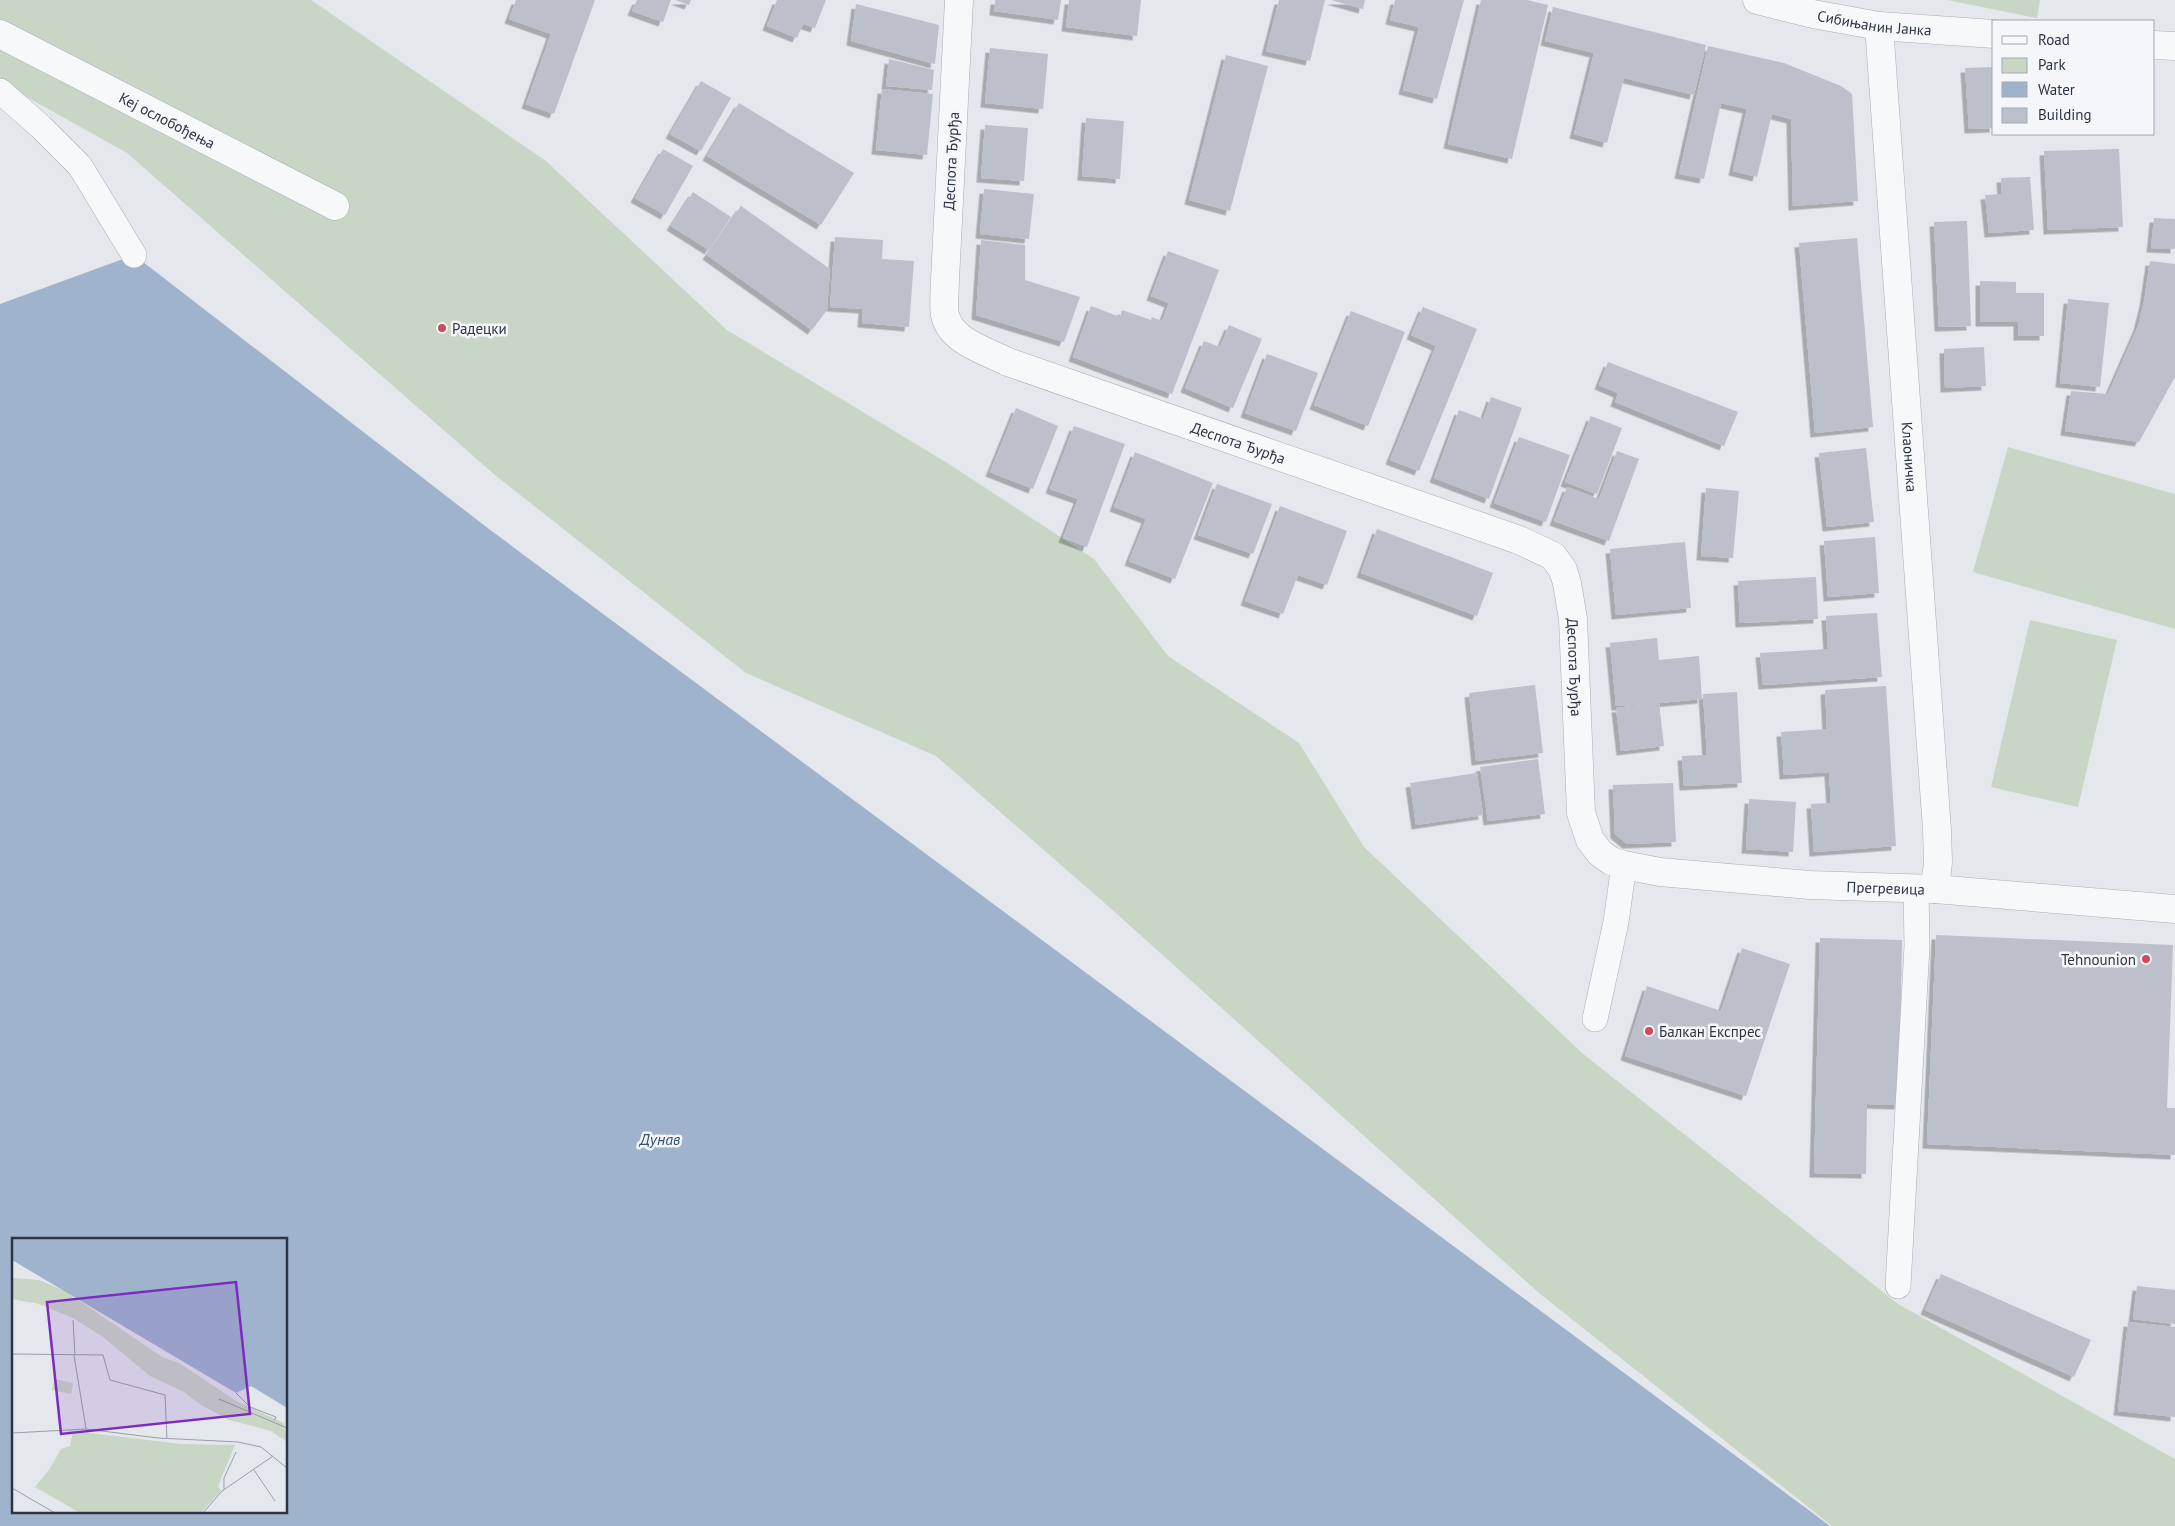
<svg xmlns="http://www.w3.org/2000/svg" width="2175" height="1526" viewBox="0 0 2175 1526" font-family="'PT Sans',sans-serif">
<style>
.green{fill:#c9d6c5}
.water{fill:#9fb4cc;fill-rule:evenodd}
.building{fill:#bbc0ca;filter:url(#shadow)}
.lines{fill:none;stroke-linecap:round;stroke-linejoin:round}
.lane-casing{stroke:#a9aeb7;stroke-width:26}
.street-casing{stroke:#a9aeb7;stroke-width:29}
.lane{stroke:#f7f8fa;stroke-width:25}
.street{stroke:#f7f8fa;stroke-width:28}
.poi-dot{fill:#d1495b;stroke:#f4f6f9;stroke-width:2}
.labels{text-anchor:middle;dominant-baseline:central;stroke-width:5;stroke-linejoin:round;paint-order:stroke}
.street-label{font-size:15px;fill:#2b3445;stroke:#f4f6f9}
.poi-label{font-size:15px;fill:#2b3445;stroke:#f4f6f9;text-anchor:start}
.water-label{font-size:16px;font-style:italic;fill:#34527a;stroke:#f4f6f9}
.inset-road{fill:none;stroke:#9a9fa9;stroke-width:1}
.view{fill:#7b2cbf;fill-opacity:0.15;stroke:#7b2cbf;stroke-width:2.5}
.inset-edge{fill:none;stroke:#2b3445;stroke-width:2.5}
</style>
<defs>
<filter id="shadow"><feDropShadow dx="-4.5" dy="4.5" stdDeviation="0" flood-color="#0004"/></filter>
</defs>
<rect width="100%" height="100%" fill="#e4e7ec"/>
<g class="green">
<path d="M 0,0 L 311,0 L 546,161 L 727,330 L 949,464 L 1094,559 L 1168,656 L 1299,743 L 1364,847 L 1582,1053 L 1898,1304 L 2175,1459 L 2175,1526 L 1832,1526 L 1539,1293 L 1108,906 L 936,756 L 746,673 L 495,475 L 127,153 L 0,82 Z"/>
<path d="M 1947,0 L 2040,0 L 2037,18 Z"/>
<path d="M 2008,447 L 2175,494 L 2175,629 L 1973,572 Z"/>
<path d="M 2030,620 L 2117,640 L 2078,807 L 1991,787 Z"/>
</g>
<path class="water" d="M 134,255 L 489,529 L 1830,1526 L 0,1526 L 0,304 ZM 14,1240 L 286,1240 L 286,1512 L 14,1512 Z"/>
<g class="building">
<path d="M 516,0 L 595,0 L 554,114 L 526,104 L 551,34 L 509,19 Z"/>
<path d="M 637,0 L 671,0 L 663,22 L 632,11 Z"/>
<path d="M 675,0 L 691,0 L 689,5 Z"/>
<path d="M 777,0 L 826,0 L 815,28 L 803,24 L 797,38 L 767,26 Z"/>
<path d="M 995,0 L 1061,0 L 1058,20 L 994,11 Z"/>
<path d="M 1069,0 L 1141,0 L 1137,36 L 1066,27 Z"/>
<path d="M 1279,0 L 1325,0 L 1310,61 L 1266,51 Z"/>
<path d="M 1331,0 L 1365,0 L 1363,9 Z"/>
<path d="M 1395,0 L 1464,0 L 1437,99 L 1403,90 L 1419,27 L 1390,20 Z"/>
<path d="M 1481,0 L 1527,0 L 1548,5 L 1512,159 L 1448,144 Z"/>
<path d="M 856,4 L 939,25 L 935,64 L 851,41 Z"/>
<path d="M 1553,7 L 1706,45 L 1694,95 L 1624,78 L 1607,143 L 1574,134 L 1594,53 L 1545,41 Z"/>
<path d="M 1708,46 L 1784,63 L 1841,86 L 1852,94 L 1858,201 L 1793,206 L 1791,119 L 1772,114 L 1757,177 L 1733,171 L 1747,109 L 1721,103 L 1704,179 L 1679,174 Z"/>
<path d="M 990,48 L 1048,54 L 1043,109 L 985,103 Z"/>
<path d="M 1226,55 L 1268,66 L 1230,211 L 1189,200 Z"/>
<path d="M 889,59 L 934,70 L 932,90 L 886,86 Z"/>
<path d="M 1994,67 L 1994,128 L 1969,129 L 1965,68 Z"/>
<path d="M 701,81 L 731,98 L 701,151 L 670,134 Z"/>
<path d="M 882,89 L 933,94 L 927,155 L 876,150 Z"/>
<path d="M 739,103 L 854,173 L 821,225 L 707,156 Z"/>
<path d="M 1086,118 L 1124,121 L 1120,179 L 1082,176 Z"/>
<path d="M 985,125 L 1028,128 L 1024,181 L 981,178 Z"/>
<path d="M 663,149 L 693,166 L 665,215 L 635,198 Z"/>
<path d="M 2119,149 L 2123,227 L 2048,230 L 2044,151 Z"/>
<path d="M 2030,177 L 2034,230 L 1989,233 L 1985,195 L 2002,194 L 2001,178 Z"/>
<path d="M 984,189 L 1034,194 L 1029,239 L 980,234 Z"/>
<path d="M 693,192 L 731,217 L 709,250 L 671,226 Z"/>
<path d="M 741,206 L 830,269 L 827,310 L 812,330 L 707,255 Z"/>
<path d="M 2154,218 L 2175,219 L 2175,249 L 2151,248 Z"/>
<path d="M 1967,221 L 1971,326 L 1939,327 L 1934,222 Z"/>
<path d="M 835,237 L 883,240 L 882,259 L 914,261 L 909,327 L 862,323 L 863,309 L 830,307 Z"/>
<path d="M 1857,238 L 1873,427 L 1815,433 L 1799,243 Z"/>
<path d="M 981,240 L 1025,245 L 1025,280 L 1080,297 L 1064,342 L 976,315 Z"/>
<path d="M 1168,251 L 1219,270 L 1172,394 L 1073,357 L 1091,306 L 1120,317 L 1122,310 L 1151,320 L 1152,317 L 1162,321 L 1169,303 L 1151,296 Z"/>
<path d="M 2150,261 L 2175,264 L 2175,377 L 2139,442 L 2065,431 L 2071,391 L 2108,394 L 2138,326 L 2144,302 Z"/>
<path d="M 1980,281 L 2016,282 L 2016,293 L 2044,293 L 2044,336 L 2018,336 L 2018,322 L 1980,322 Z"/>
<path d="M 2068,299 L 2109,303 L 2100,387 L 2060,383 Z"/>
<path d="M 1423,307 L 1477,329 L 1419,471 L 1390,460 L 1436,346 L 1411,335 Z"/>
<path d="M 1351,311 L 1405,332 L 1368,426 L 1314,405 Z"/>
<path d="M 1229,325 L 1262,339 L 1233,408 L 1185,388 L 1204,341 L 1220,347 Z"/>
<path d="M 1984,347 L 1986,386 L 1945,388 L 1944,349 Z"/>
<path d="M 1267,354 L 1318,373 L 1296,431 L 1245,413 Z"/>
<path d="M 1608,362 L 1738,412 L 1724,446 L 1615,402 L 1618,393 L 1599,385 Z"/>
<path d="M 1491,397 L 1522,408 L 1489,499 L 1434,478 L 1459,410 L 1483,419 Z"/>
<path d="M 1016,408 L 1058,426 L 1033,489 L 990,472 Z"/>
<path d="M 1591,416 L 1622,428 L 1597,494 L 1565,482 Z"/>
<path d="M 1074,426 L 1125,444 L 1087,547 L 1063,538 L 1078,499 L 1050,489 Z"/>
<path d="M 1519,437 L 1570,455 L 1546,522 L 1494,503 Z"/>
<path d="M 1866,448 L 1874,522 L 1827,527 L 1819,453 Z"/>
<path d="M 1617,451 L 1639,459 L 1609,541 L 1554,521 L 1567,487 L 1599,499 Z"/>
<path d="M 1135,452 L 1213,483 L 1175,579 L 1129,561 L 1146,519 L 1114,507 Z"/>
<path d="M 1217,484 L 1272,504 L 1253,554 L 1198,535 Z"/>
<path d="M 1706,488 L 1739,491 L 1733,558 L 1701,556 Z"/>
<path d="M 1280,506 L 1347,531 L 1327,585 L 1298,575 L 1283,614 L 1245,601 Z"/>
<path d="M 1377,529 L 1493,573 L 1477,616 L 1361,573 Z"/>
<path d="M 1875,537 L 1879,593 L 1828,597 L 1824,541 Z"/>
<path d="M 1685,542 L 1691,608 L 1616,615 L 1610,549 Z"/>
<path d="M 1816,577 L 1818,619 L 1740,623 L 1738,581 Z"/>
<path d="M 1877,613 L 1882,677 L 1763,685 L 1760,653 L 1828,649 L 1826,616 Z"/>
<path d="M 1657,638 L 1659,660 L 1699,656 L 1702,699 L 1659,703 L 1664,746 L 1621,751 L 1616,708 L 1650,704 L 1616,706 L 1610,643 Z"/>
<path d="M 1535,685 L 1543,753 L 1476,761 L 1469,693 Z"/>
<path d="M 1886,686 L 1896,846 L 1814,852 L 1811,804 L 1831,803 L 1829,772 L 1784,775 L 1781,732 L 1827,729 L 1825,690 Z"/>
<path d="M 1737,692 L 1742,783 L 1684,786 L 1682,756 L 1707,755 L 1703,694 Z"/>
<path d="M 1538,759 L 1545,814 L 1488,821 L 1480,767 Z"/>
<path d="M 1477,773 L 1483,815 L 1416,825 L 1410,783 Z"/>
<path d="M 1673,783 L 1676,842 L 1627,844 L 1615,834 L 1613,785 Z"/>
<path d="M 1749,799 L 1796,802 L 1793,852 L 1746,849 Z"/>
<path d="M 1936,935 L 2173,945 L 2167,1108 L 2175,1108 L 2175,1155 L 1927,1144 Z"/>
<path d="M 1820,938 L 1902,940 L 1899,1105 L 1867,1104 L 1866,1174 L 1814,1173 Z"/>
<path d="M 1742,948 L 1790,964 L 1746,1096 L 1625,1056 L 1647,986 L 1721,1011 Z"/>
<path d="M 1941,1274 L 2091,1340 L 2074,1377 L 1925,1310 Z"/>
<path d="M 2137,1286 L 2175,1290 L 2175,1324 L 2133,1319 Z"/>
<path d="M 2128,1322 L 2175,1327 L 2175,1417 L 2118,1411 Z"/>
</g>
<g class="lines">
<g class="lane-casing">
<g id="lane">
<path d="M 0,91 L 41,127 L 80,166 L 134,255"/>
<path d="M 1595,1019 L 1616,922 L 1624,865"/>
<path d="M 1898,1286 L 1917,946 L 1916,888"/>
</g>
</g>
<g class="street-casing">
<g id="street">
<path id="s1" d="M 959,0 L 945,280 C 945,291 943,304 945,315 C 951,342 987,351 1008,362 L 1519,540 L 1553,556 L 1563,570 L 1567,583 L 1573,619 L 1581,813 L 1590,840 L 1600,853 L 1611,861 L 1624,865 L 1660,872 L 1810,885 L 1935,889 L 2175,909"/>
<path id="s2" d="M 1757,0 L 1813,14 L 1879,26 L 1994,34"/>
<path id="s3" d="M 1879,26 L 1937,830 L 1938,862 L 1935,889"/>
<path id="s4" d="M 0,34 L 335,206"/>
<path d="M 2154,45 L 2175,46"/>
</g>
</g>
<use href="#lane" class="lane"/>
<use href="#street" class="street"/>
</g>
<g class="poi-dot">
<circle cx="442" cy="328" r="5"/>
<circle cx="2146" cy="959" r="5"/>
<circle cx="1649" cy="1031" r="5"/>
</g>
<g class="labels">
<g class="street-label">
<text stroke="none"><textPath href="#s2" startOffset="120">Сибињанин Јанка</textPath></text>
<text stroke="none"><textPath href="#s4" startOffset="188">Кеј ослобођења</textPath></text>
<text transform="translate(951 161) rotate(-87)">Деспота Ђурђа</text>
<text stroke="none"><textPath href="#s1" startOffset="641">Деспота Ђурђа</textPath></text>
<text stroke="none"><textPath href="#s3" startOffset="432">Клаоничка</textPath></text>
<text stroke="none"><textPath href="#s1" startOffset="1091">Деспота Ђурђа</textPath></text>
<text stroke="none"><textPath href="#s1" startOffset="1572">Прегревица</textPath></text>
</g>
<g class="poi-label">
<text x="452" y="328">Радецки</text>
<text x="2136" y="959" text-anchor="end">Tehnounion</text>
<text x="1659" y="1031">Балкан Експрес</text>
</g>
<g class="water-label">
<text x="660" y="1139">Дунав</text>
</g>
</g>
<g transform="translate(12 1238)">
<rect width="275" height="275" fill="#e4e7ec"/>
<path d="M 0,40 L 27,42 L 53,53 L 150,119 L 167,125 L 226,164 L 272,185 L 275,204 L 259,193 L 217,182 L 189,167 L 172,154 L 138,138 L 91,99 L 61,80 L 27,66 L 0,61 ZM 42,141 L 61,145 L 59,156 L 40,152 ZM 61,193 L 169,206 L 223,207 L 206,248 L 209,253 L 189,275 L 68,275 L 23,249 L 37,232 L 49,211 L 58,208 Z" fill="#c9d6c5"/>
<path d="M 0,0 L 275,0 L 275,170 L 239,148 L 224,155 L 0,22 Z" fill="#9fb4cc"/>
<path class="inset-road" d="M 61,82 L 63,117M 0,116 L 91,117 L 98,142 L 153,157 L 155,201M 62,117 L 74,191M 224,155 L 238,169 L 264,179 L 262,183M 207,161 L 275,190M 0,195 L 74,191 L 146,200 L 226,204 L 249,209 L 275,230M 242,232 L 263,263M 0,250 L 43,275M 212,252 L 212,240 L 224,214M 191,275 L 210,253 L 261,218"/>
<path class="view" d="M 224,44 L 238,176 L 49,196 L 35,64 Z"/>
<rect width="275" height="275" class="inset-edge"/>
</g>
<rect x="1992" y="20" width="162" height="115" fill="#f4f6f9" stroke="#a4a8b1"/>
<rect x="2002" y="36" width="25" height="8" fill="#f7f8fa" stroke="#a4a8b1"/>
<text x="2038" y="45" font-size="15" fill="#2b3445">Road</text>
<rect x="2002" y="58" width="25" height="15" fill="#c9d6c5" stroke="#a4a8b1"/>
<text x="2038" y="70" font-size="15" fill="#2b3445">Park</text>
<rect x="2002" y="82" width="25" height="15" fill="#9fb4cc" stroke="#a4a8b1"/>
<text x="2038" y="95" font-size="15" fill="#2b3445">Water</text>
<rect x="2002" y="108" width="25" height="15" fill="#bbc0ca" stroke="#a4a8b1"/>
<text x="2038" y="120" font-size="15" fill="#2b3445">Building</text>
</svg>
